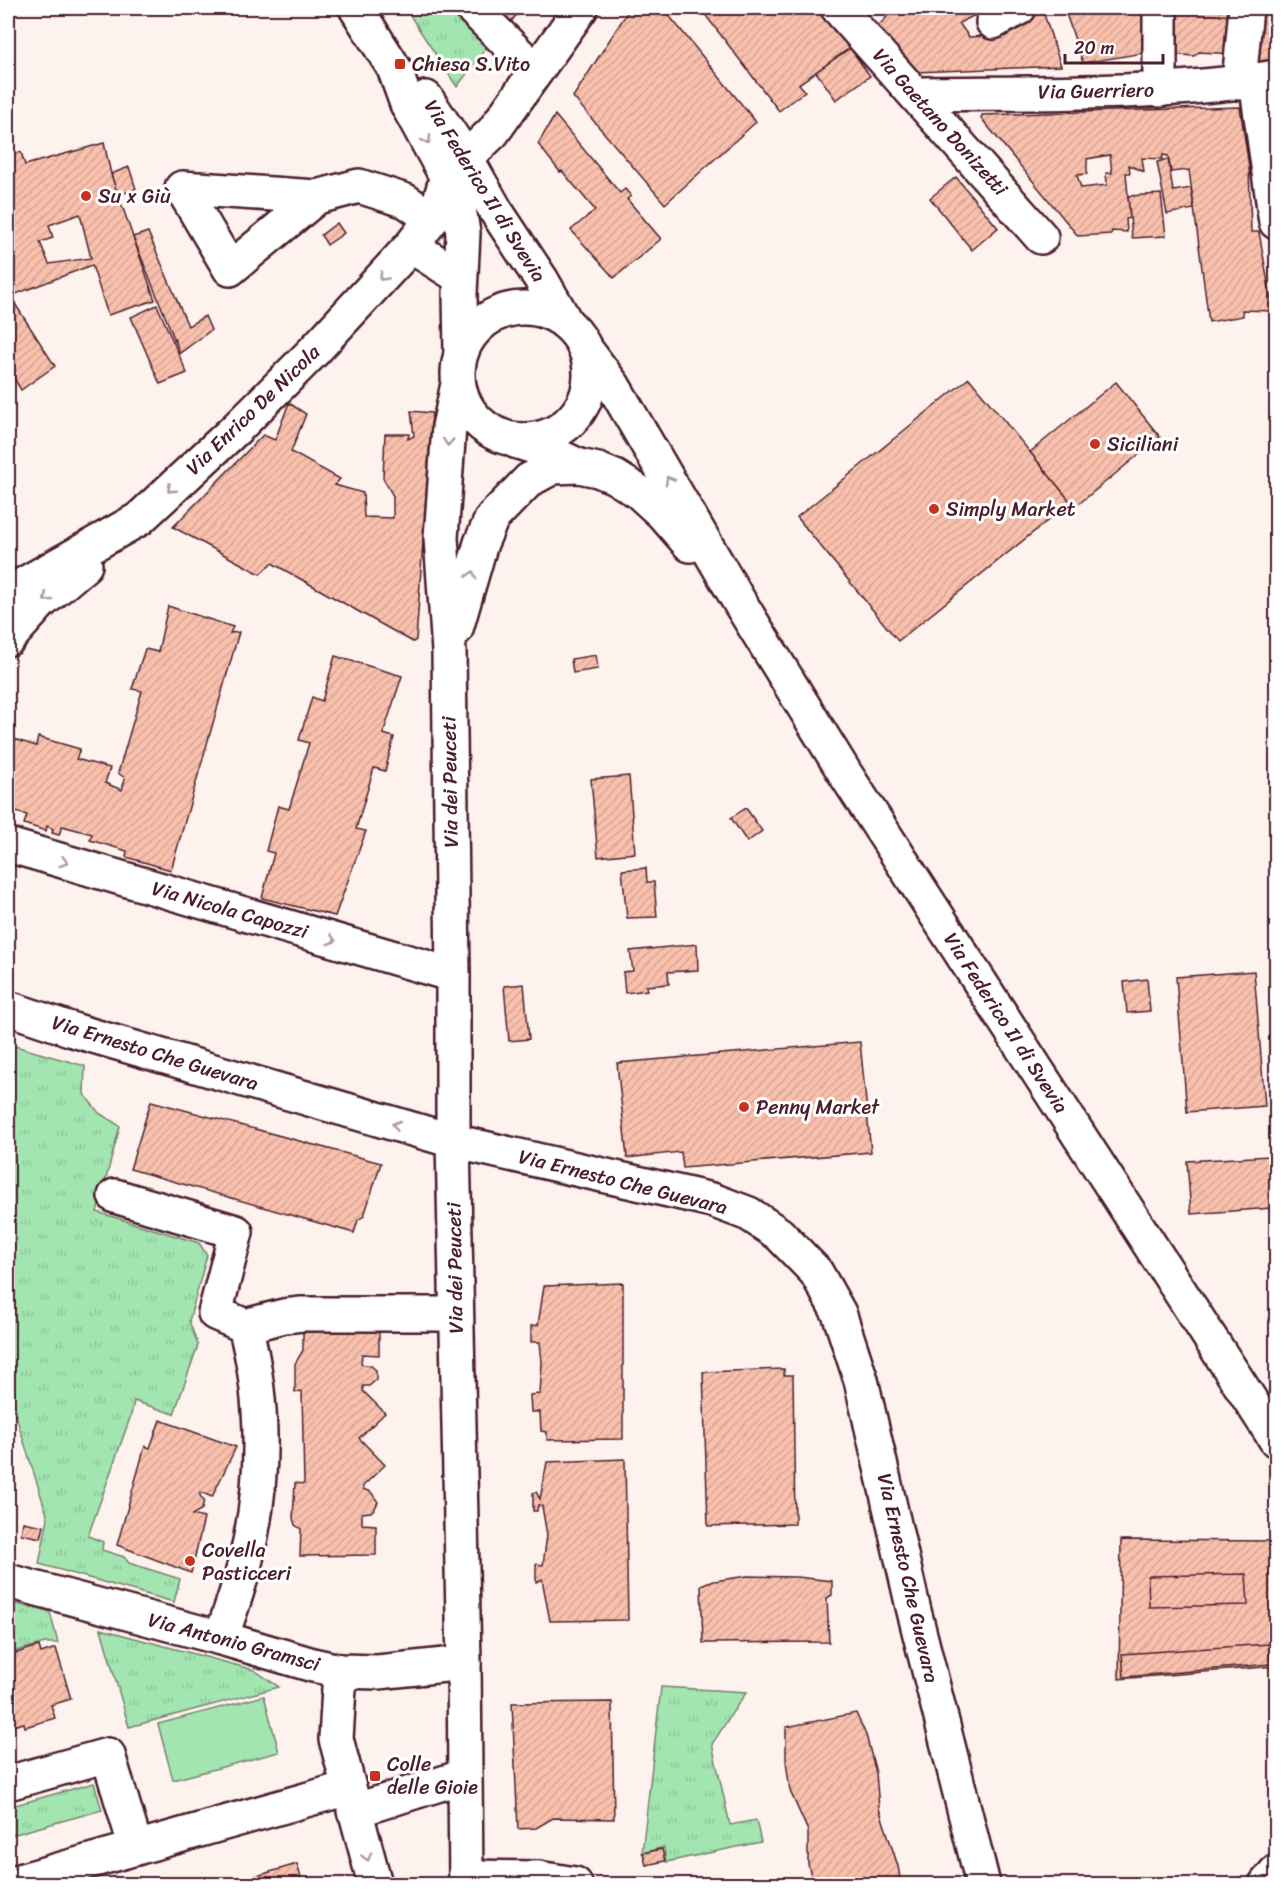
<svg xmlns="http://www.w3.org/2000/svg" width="1284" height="1892" viewBox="0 0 1284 1892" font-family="Sriracha,sans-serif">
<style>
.grass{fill:url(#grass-tufts);stroke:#76826e;stroke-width:1.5}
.pitch{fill:#a2e5b0;stroke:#76826e;stroke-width:1.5}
.building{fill:url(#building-hatch);stroke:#4a1f2b;stroke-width:1.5;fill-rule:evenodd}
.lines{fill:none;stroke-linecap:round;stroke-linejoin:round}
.minor-casing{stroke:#4a1f2b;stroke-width:38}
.major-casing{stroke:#4a1f2b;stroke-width:38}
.minor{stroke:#fff;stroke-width:33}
.major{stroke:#fff;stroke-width:33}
.oneway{stroke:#ae9aa0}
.poi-dot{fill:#c8321e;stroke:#fff;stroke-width:2}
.labels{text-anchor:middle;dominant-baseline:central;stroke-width:6;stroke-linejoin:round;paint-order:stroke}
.poi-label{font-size:20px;fill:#4a1f2b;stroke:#fff;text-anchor:start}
.street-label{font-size:20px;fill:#4a1f2b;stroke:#fff}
</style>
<defs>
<pattern id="grass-tufts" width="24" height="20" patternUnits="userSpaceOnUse" patternTransform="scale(1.5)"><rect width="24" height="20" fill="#a2e5b0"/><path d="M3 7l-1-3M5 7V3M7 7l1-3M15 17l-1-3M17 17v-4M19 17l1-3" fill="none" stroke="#8dc498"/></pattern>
<pattern id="building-hatch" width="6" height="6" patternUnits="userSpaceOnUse" patternTransform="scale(1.5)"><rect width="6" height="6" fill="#f8c0ad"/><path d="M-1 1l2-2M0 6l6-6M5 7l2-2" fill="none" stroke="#d6a595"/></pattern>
</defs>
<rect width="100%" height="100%" fill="#fef2ef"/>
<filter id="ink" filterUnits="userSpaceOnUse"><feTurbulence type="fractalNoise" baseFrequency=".0167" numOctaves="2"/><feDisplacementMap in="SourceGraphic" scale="12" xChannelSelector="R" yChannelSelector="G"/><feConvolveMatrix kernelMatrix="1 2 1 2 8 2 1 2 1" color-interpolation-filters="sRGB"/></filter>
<g filter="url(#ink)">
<g class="grass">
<path d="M 405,8 L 450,8 L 486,48 L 457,87 Z"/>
<path d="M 8,1044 L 85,1066 L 84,1094 L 99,1113 L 120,1126 L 97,1212 L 199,1243 L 207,1255 L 189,1321 L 198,1345 L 174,1414 L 134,1401 L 131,1415 L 88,1536 L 103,1542 L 102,1550 L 124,1557 L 129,1563 L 180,1579 L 174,1602 L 39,1564 L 48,1518 L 8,1391 Z"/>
<path d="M 8,1602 L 50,1612 L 58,1643 L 45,1643 L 8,1653 Z"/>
<path d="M 101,1629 L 254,1670 L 279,1687 L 129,1727 Z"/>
<path d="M 661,1687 L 747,1692 C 734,1708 724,1727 712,1744 L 730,1825 L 756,1820 L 761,1842 L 666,1862 L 664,1847 L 642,1853 Z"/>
<path d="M 94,1783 L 102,1810 L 8,1836 L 8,1807 Z"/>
</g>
<path class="pitch" d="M 264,1696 L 279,1752 L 173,1780 L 158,1724 Z"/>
<g class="building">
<path d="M 495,8 L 522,8 L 509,24 Z"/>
<path d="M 630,8 L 663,8 L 756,122 L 665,204 L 573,97 Z"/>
<path d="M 700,8 L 818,8 L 850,48 L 799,84 L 805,91 L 779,111 Z"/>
<path d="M 896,8 L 989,8 L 959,23 L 969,37 L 1000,35 L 1042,8 L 1061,66 L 916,72 L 878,26 Z"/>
<path d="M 1064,8 L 1145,8 L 1150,52 L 1083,63 Z"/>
<path d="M 1171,8 L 1233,8 L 1235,54 L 1199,52 L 1194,56 L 1168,54 Z"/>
<path d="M 1256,8 L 1276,8 L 1276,66 L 1251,72 Z"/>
<path d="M 850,48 L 870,76 L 836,100 L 816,72 Z"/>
<path d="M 1240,107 L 1249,167 L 1251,232 L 1259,232 L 1273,311 L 1242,310 L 1243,316 L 1209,322 L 1189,170 L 1171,172 L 1168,156 L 1163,155 L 1162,159 L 1142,158 L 1144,172 L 1129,165 L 1130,173 L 1126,173 L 1130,218 L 1126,219 L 1127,232 L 1112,231 L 1111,234 L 1078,236 L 981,118 L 982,115 ZM 1110,155 L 1112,173 L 1106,173 L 1107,185 L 1081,188 L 1077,175 L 1087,174 L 1087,159 Z"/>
<path d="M 555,115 L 620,193 L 625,189 L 631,196 L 627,199 L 661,239 L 614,278 L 571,230 L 595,210 L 562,171 L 560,172 L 538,144 Z"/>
<path d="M 104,143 L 111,174 L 155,300 L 108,315 L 92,265 L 8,297 L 8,155 L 21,152 L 25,165 ZM 80,214 L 91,258 L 49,264 L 40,242 L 53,238 L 49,225 Z"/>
<path d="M 1168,159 L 1173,191 L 1191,188 L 1194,209 L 1167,214 L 1157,162 Z"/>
<path d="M 129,167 L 136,189 L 118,195 L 111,174 Z"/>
<path d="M 956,177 L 998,228 L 972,250 L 930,198 Z"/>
<path d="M 1161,194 L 1166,236 L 1132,238 L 1128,196 Z"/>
<path d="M 337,223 L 344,233 L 327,245 L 321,235 Z"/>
<path d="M 148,232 L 188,326 L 205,316 L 211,330 L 180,353 L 133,237 Z"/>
<path d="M 10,296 L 55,366 L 21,390 L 8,368 L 8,298 Z"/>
<path d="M 157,305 L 187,373 L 160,384 L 131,317 Z"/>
<path d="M 969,378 L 1071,502 L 898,641 L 797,517 Z"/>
<path d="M 1116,382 L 1160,437 L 1075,507 L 1030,452 Z"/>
<path d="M 289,403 L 306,414 L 291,452 L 340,479 L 335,485 L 363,493 L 364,517 L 393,518 L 393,496 L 383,478 L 385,434 L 409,434 L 408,439 L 414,436 L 411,411 L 432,413 L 416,640 L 413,642 L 272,563 L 260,574 L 173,527 L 263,435 L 275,440 Z"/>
<path d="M 168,606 L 233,627 L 230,633 L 239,632 L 171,870 L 126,857 L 127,851 L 90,840 L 92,834 L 62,826 L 59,835 L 52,833 L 53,829 L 47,826 L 46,831 L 24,824 L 27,815 L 8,810 L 8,737 L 36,746 L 38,737 L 80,749 L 76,759 L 110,768 L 105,783 L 122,790 L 125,778 L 118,773 L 142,691 L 132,689 L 145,649 L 158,652 Z"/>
<path d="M 596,655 L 598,669 L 573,673 L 571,659 Z"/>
<path d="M 335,656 L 402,676 L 383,734 L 394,737 L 385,771 L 374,768 L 356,829 L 366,831 L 335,916 L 262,898 L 274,853 L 266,851 L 278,806 L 289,809 L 309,743 L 299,740 L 312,697 L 322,701 Z"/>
<path d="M 629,776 L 635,853 L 598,857 L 591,779 Z"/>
<path d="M 746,808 L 762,831 L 747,842 L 731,818 Z"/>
<path d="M 646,868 L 647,882 L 654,882 L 657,917 L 627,918 L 622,870 Z"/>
<path d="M 697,944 L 698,970 L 668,972 L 669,984 L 646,986 L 647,990 L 625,993 L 623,972 L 633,971 L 630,951 Z"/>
<path d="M 1254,971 L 1265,1106 L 1187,1112 L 1176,977 Z"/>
<path d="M 1147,979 L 1150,1011 L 1127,1013 L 1124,982 Z"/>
<path d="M 524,984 L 529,1039 L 509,1041 L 504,986 Z"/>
<path d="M 860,1042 L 871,1152 L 683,1168 L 681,1152 L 627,1158 L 617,1063 Z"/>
<path d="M 151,1101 L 381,1163 L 364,1216 L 358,1220 L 354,1233 L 130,1169 Z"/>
<path d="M 1269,1156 L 1272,1208 L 1191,1214 L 1187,1161 Z"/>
<path d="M 623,1283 L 623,1439 L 547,1440 L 547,1432 L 541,1431 L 540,1412 L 531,1412 L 530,1395 L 540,1394 L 542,1363 L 540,1342 L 531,1342 L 531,1326 L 538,1325 L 544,1286 Z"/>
<path d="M 303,1323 L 379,1323 L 379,1355 L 362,1354 L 361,1364 L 371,1366 L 376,1370 L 376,1380 L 369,1386 L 363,1386 L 363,1391 L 385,1413 L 359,1438 L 385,1465 L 363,1486 L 363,1489 L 371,1492 L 378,1502 L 375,1508 L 371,1512 L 362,1513 L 362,1524 L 376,1525 L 376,1555 L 300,1556 L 301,1529 L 295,1525 L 293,1518 L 295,1483 L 304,1484 L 302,1391 L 295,1392 L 295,1364 L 303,1350 Z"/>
<path d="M 784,1369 L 784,1375 L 793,1375 L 795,1524 L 708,1526 L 703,1372 Z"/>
<path d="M 160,1420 L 236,1447 L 212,1497 L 200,1492 L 200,1496 L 204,1500 L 202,1509 L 192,1515 L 204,1518 L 191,1573 L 117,1545 L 145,1446 L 150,1448 Z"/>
<path d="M 625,1459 L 628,1620 L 550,1621 L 542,1579 L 536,1582 L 536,1564 L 543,1565 L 547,1535 L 542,1506 L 538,1505 L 537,1511 L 533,1511 L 533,1493 L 536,1492 L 540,1499 L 547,1462 Z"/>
<path d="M 23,1522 L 44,1526 L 41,1538 L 21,1534 Z"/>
<path d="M 1121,1540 L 1276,1541 L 1276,1666 L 1119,1679 Z"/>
<path d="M 1246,1574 L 1248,1605 L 1149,1607 L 1148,1576 Z"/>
<path d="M 747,1576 L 797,1577 L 832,1581 L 832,1595 L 827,1598 L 829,1642 L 703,1643 L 701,1585 L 708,1582 Z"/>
<path d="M 1269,1644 L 1271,1664 L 1124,1677 L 1122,1654 Z"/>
<path d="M 39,1646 L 41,1653 L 56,1648 L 71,1699 L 51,1705 L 55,1718 L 25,1727 L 24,1723 L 9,1727 L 11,1730 L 8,1731 L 9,1655 Z"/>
<path d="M 612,1702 L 614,1819 L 553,1818 L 536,1828 L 518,1829 L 512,1703 Z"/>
<path d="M 856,1713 L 866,1735 L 876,1773 L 879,1808 L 898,1866 L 901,1884 L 813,1884 L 808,1864 L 808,1831 L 790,1791 L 786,1761 L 786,1727 Z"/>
<path d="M 662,1849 L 665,1861 L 646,1865 L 643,1853 Z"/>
<path d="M 297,1864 L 303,1884 L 229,1884 Z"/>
</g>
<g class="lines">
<g class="minor-casing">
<g id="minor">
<path d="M 472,8 L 536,71"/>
<path d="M 838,8 L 1041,237"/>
<path d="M 1160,8 L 1160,90"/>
<path d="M 993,22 L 1019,8"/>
<path d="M 1256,81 L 1276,222"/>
<path d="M 1239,83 L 1246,8"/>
<path d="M 916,94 C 1036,92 1158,96 1276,77"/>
<path d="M 466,158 L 493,132 L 581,8"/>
<path d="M 317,197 L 230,269 L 182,188 L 317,197 L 359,186 L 406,201 L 432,219"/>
<path d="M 411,246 L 460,277"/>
<path d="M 8,593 L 139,519 L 238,427 L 314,351 L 411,246 L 432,219 L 439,204 L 447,176"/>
<path d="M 8,639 L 41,602 L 85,565"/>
<path d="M 8,845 L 453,975"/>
<path d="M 8,1008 L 73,1030 L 453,1141 L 712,1200 L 749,1214 L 779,1234 L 816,1272 L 839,1313 L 861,1380 L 913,1607 L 983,1884"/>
<path d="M 115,1196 L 236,1232 L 215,1313 L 245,1326 C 265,1401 265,1482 246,1559 C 240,1585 230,1612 221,1638"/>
<path d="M 245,1326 L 284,1316 L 302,1314 L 456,1314"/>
<path d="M 8,1581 L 221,1638 L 313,1665 L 340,1671 L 378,1672 L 464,1663"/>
<path d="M 340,1671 L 336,1739 L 375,1884"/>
<path d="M 8,1783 L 108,1755 L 136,1848"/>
<path d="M 354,1811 L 465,1776"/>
<path d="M 466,1877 L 538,1878 L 538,1884"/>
<path d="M 538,1878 L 575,1884"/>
<path d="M 9,1884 L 348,1788"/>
<path d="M 1266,1884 L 1276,1872"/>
</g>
</g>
<g class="major-casing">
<g id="major">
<path d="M 356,8 L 394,68 L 407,104 L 457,196 L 463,233 L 460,294 L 461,353"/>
<path d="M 426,98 L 466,158 L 496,211 L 541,279 L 566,323"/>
<circle cx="524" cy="374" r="66"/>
<path d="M 584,347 L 614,387 L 740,603 L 846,775 L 1276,1440"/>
<path d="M 458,384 L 449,427 L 441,538 L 449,651 L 453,975 L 453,1141 L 464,1663 L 466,1884"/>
<path d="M 515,441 L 547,451 L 579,466 L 598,470 L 615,477 L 639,492 L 662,513 L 690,545"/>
<path d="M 456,629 L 481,543 L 492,518 L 529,480 L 553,467 L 579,466"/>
</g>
</g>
<use href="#minor" class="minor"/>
<use href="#major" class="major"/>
</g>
<defs><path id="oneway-chevron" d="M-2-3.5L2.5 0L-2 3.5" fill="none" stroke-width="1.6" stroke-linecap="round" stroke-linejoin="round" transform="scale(1.5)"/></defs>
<g class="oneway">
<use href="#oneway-chevron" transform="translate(427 140) rotate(61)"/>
<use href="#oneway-chevron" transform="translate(383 277) rotate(133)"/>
<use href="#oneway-chevron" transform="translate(448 442) rotate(94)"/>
<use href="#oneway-chevron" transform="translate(669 480) rotate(-121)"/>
<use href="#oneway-chevron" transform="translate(171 489) rotate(137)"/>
<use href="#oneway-chevron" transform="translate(472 575) rotate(-74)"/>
<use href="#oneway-chevron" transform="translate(47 598) rotate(139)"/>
<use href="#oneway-chevron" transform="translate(64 862) rotate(16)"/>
<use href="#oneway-chevron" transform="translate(332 940) rotate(16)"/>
<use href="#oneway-chevron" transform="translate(396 1125) rotate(-164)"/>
<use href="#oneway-chevron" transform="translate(367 1857) rotate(74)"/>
</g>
</g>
<g class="poi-dot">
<rect x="394" y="58" width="12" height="12" rx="3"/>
<circle cx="86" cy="196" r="6"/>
<circle cx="1095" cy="444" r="6"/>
<circle cx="934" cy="509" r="6"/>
<circle cx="744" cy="1107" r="6"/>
<circle cx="190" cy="1561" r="6"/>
<rect x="369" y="1770" width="12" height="12" rx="3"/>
</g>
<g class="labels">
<g class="poi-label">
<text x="412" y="64">Chiesa S.Vito</text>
<text x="98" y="196">Su x Giù</text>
<text x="1107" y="444">Siciliani</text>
<text x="946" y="509">Simply Market</text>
<text x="756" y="1107">Penny Market</text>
<text x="202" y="1550">Covella<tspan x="202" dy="23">Pasticceri</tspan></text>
<text x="387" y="1764">Colle<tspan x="387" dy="23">delle Gioie</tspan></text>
</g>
<g class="street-label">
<text transform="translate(1096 91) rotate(-1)">Via Guerriero</text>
<text transform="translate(940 122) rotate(48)">Via Gaetano Donizetti</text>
<text transform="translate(485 191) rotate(58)">Via Federico II di Svevia</text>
<text transform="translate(253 410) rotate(-44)">Via Enrico De Nicola</text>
<text transform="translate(450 782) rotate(-91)">Via dei Peuceti</text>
<text transform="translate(230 910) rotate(16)">Via Nicola Capozzi</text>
<text transform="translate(1006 1023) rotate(57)">Via Federico II di Svevia</text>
<text transform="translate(155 1053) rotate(17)">Via Ernesto Che Guevara</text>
<text transform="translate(623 1182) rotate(14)">Via Ernesto Che Guevara</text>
<text transform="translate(455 1268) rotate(-91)">Via dei Peuceti</text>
<text transform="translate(908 1578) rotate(77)">Via Ernesto Che Guevara</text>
<text transform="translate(234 1642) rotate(15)">Via Antonio Gramsci</text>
</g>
</g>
<rect width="1284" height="1892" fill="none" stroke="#fff" stroke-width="30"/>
<rect x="15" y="15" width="1254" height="1862" fill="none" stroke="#4a1f2b" stroke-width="2" filter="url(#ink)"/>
<path d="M1065 54v9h98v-9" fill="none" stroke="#4a1f2b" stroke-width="3"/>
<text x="1074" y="54" font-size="18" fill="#4a1f2b" stroke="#ffffff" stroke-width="4.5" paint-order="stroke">20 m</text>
</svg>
